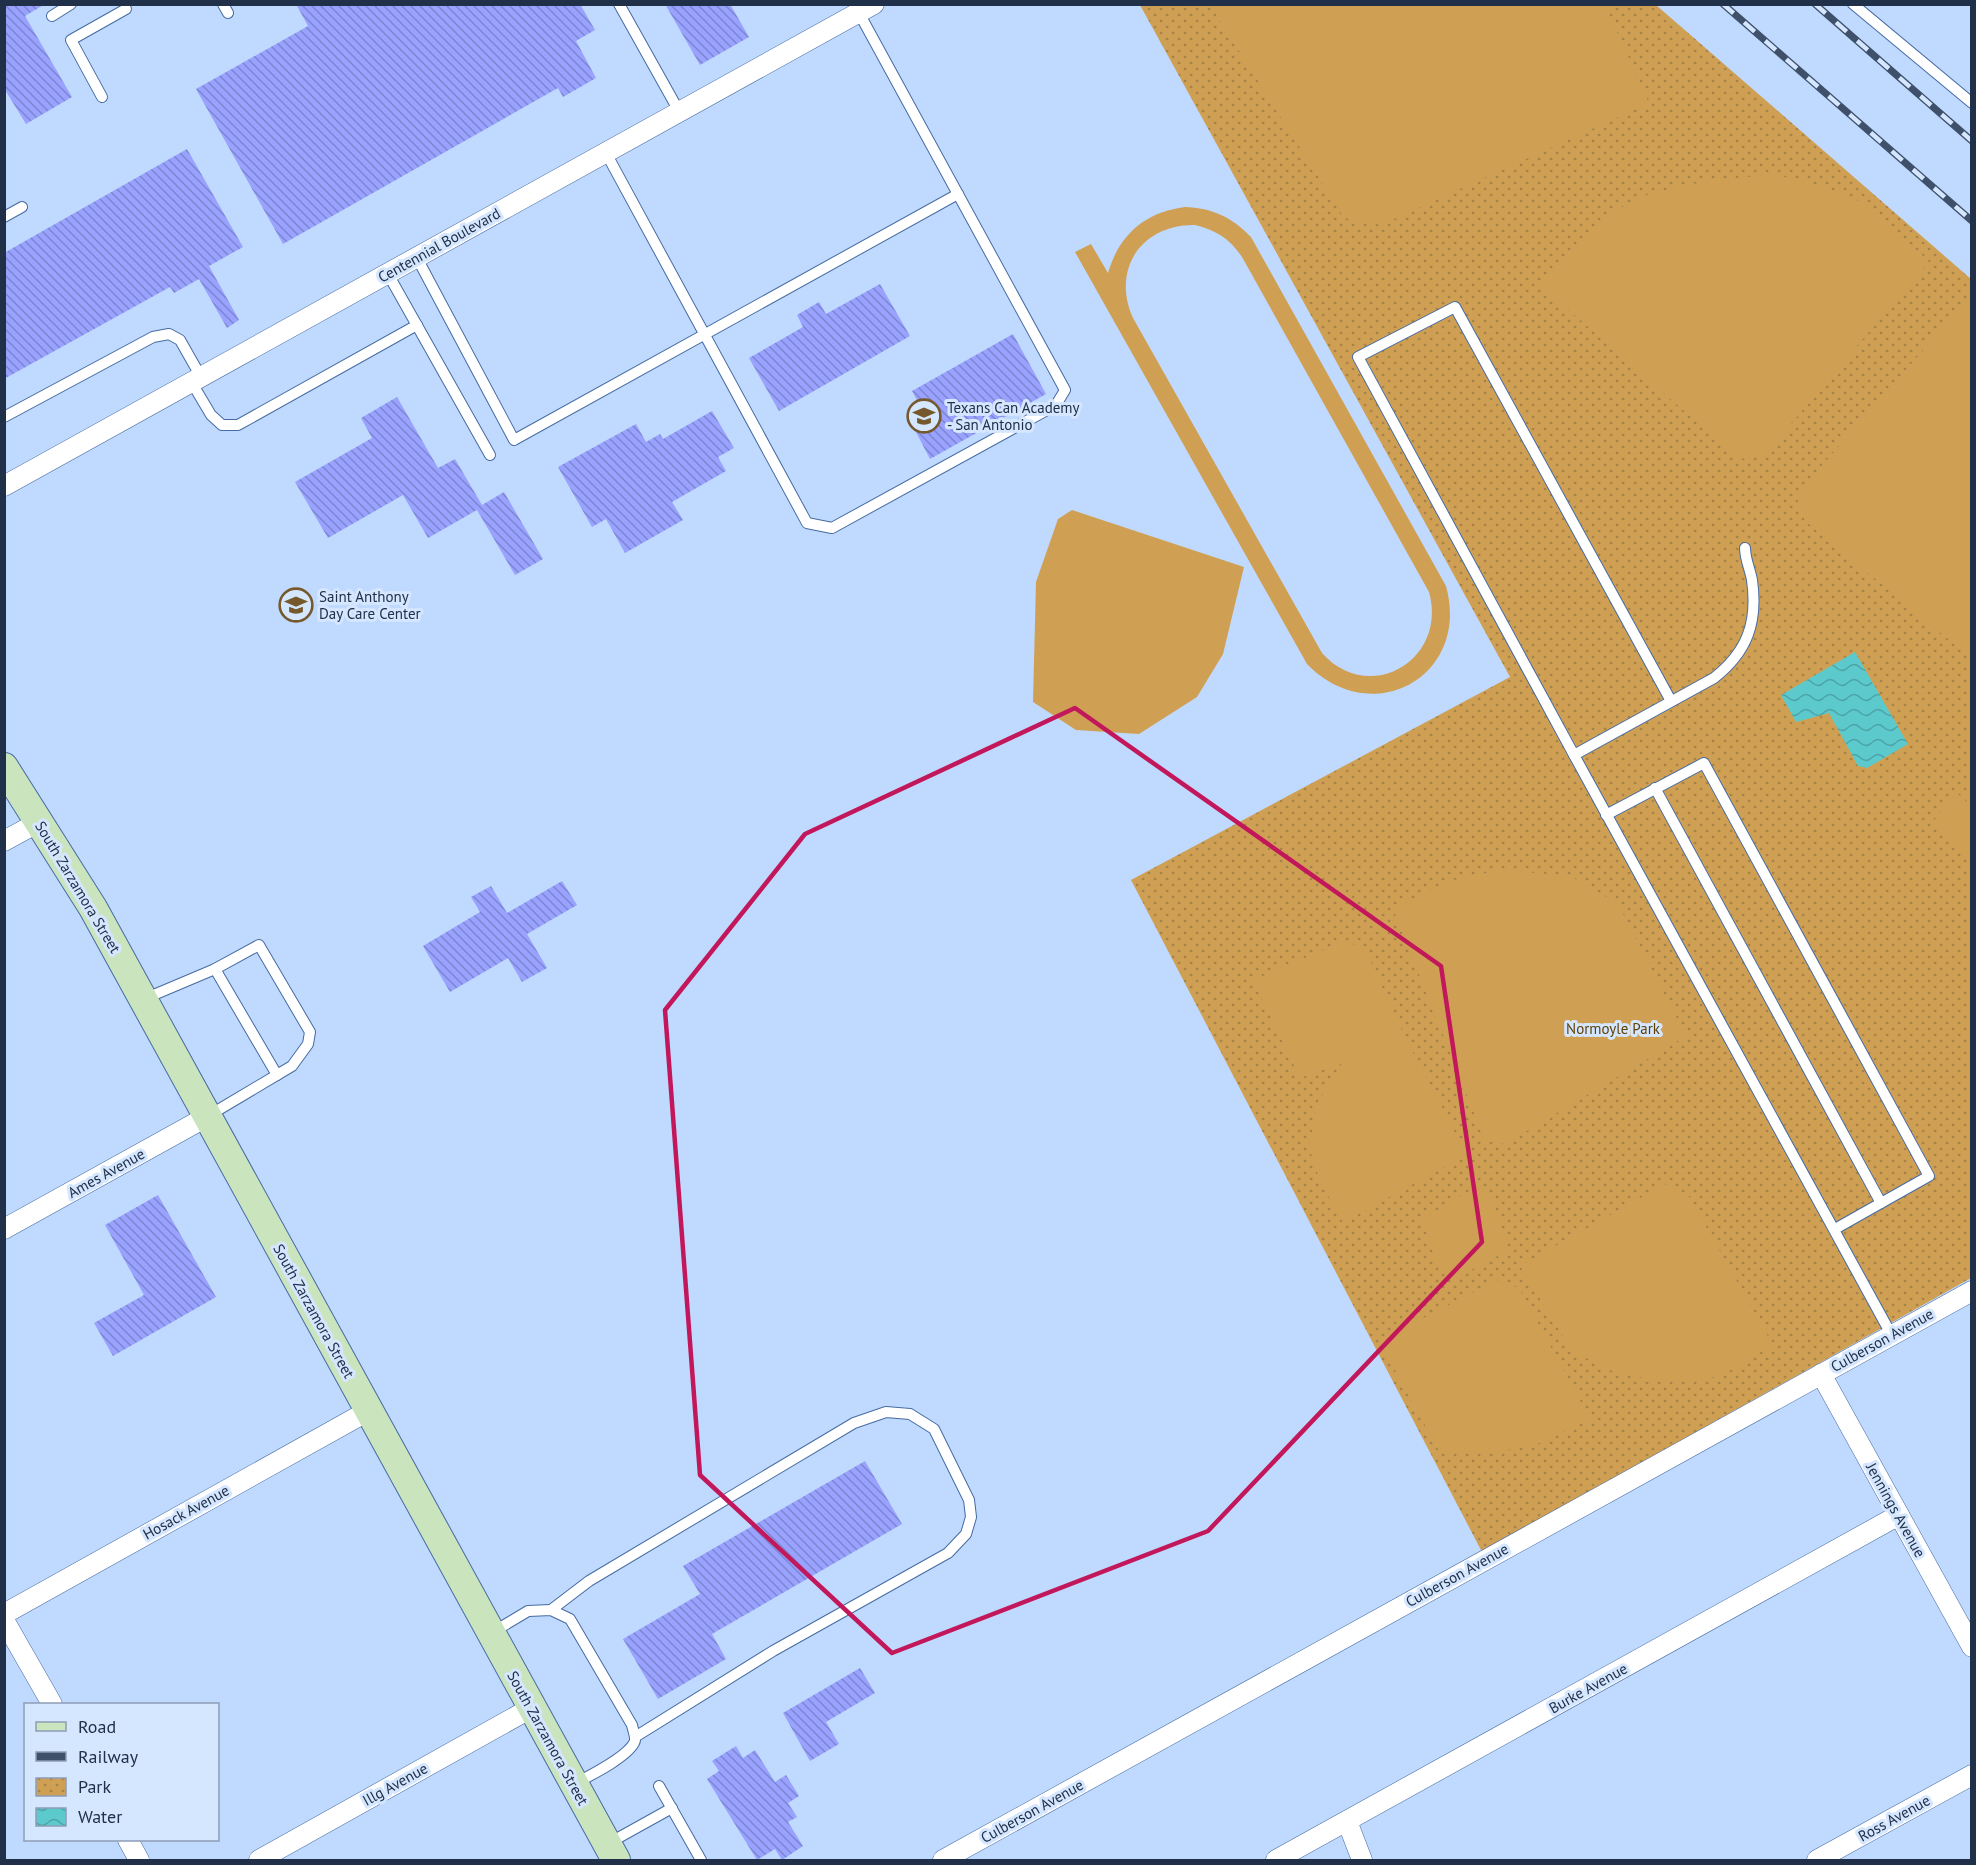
<svg xmlns="http://www.w3.org/2000/svg" width="1976" height="1865" viewBox="0 0 1976 1865" font-family="'PT Sans',sans-serif">
<style>
.park{fill:url(#park-dots)}
.pitch{fill:#cfa054;fill-rule:evenodd}
.water{fill:url(#water-waves)}
.building{fill:url(#building-back-hatch)}
.lines{fill:none;stroke-linecap:round;stroke-linejoin:round}
.service-casing{stroke:#456ba2;stroke-width:12}
.minor-casing{stroke:#456ba2;stroke-width:21}
.secondary-casing{stroke:#456ba2;stroke-width:30}
.service{stroke:#fff;stroke-width:10}
.minor{stroke:#fff;stroke-width:20}
.secondary{stroke:#cae4be;stroke-width:28}
.rail-casing{stroke:#3e506a;stroke-width:7}
.rail{stroke:#d5e6ff;stroke-width:4.5;stroke-dasharray:14;stroke-linecap:butt}
.marked{fill:none;stroke:#c2185b;stroke-width:4.5;stroke-linejoin:round}
.labels{text-anchor:middle;dominant-baseline:central;stroke-width:6;stroke-linejoin:round;paint-order:stroke}
.street-label{font-size:15px;fill:#203048;stroke:#d5e6ff}
.poi-label{font-size:15px;fill:#203048;stroke:#d5e6ff;text-anchor:start}
.park-label{font-size:15px;fill:#5c3f05;stroke:#d5e6ff}
</style>
<defs>
<pattern id="park-dots" width="8" height="8" patternUnits="userSpaceOnUse" patternTransform="scale(1.5)"><rect width="8" height="8" fill="#cfa054"/><path d="M2 2h.1M6 6h.1" fill="none" stroke="#a88348" stroke-width="1.8" stroke-linecap="round"/></pattern>
<pattern id="water-waves" width="16" height="10" patternUnits="userSpaceOnUse" patternTransform="scale(1.5)"><rect width="16" height="10" fill="#5cc9cc"/><path d="M0 5q4-4 8 0t8 0" fill="none" stroke="#4ca4a8"/></pattern>
<pattern id="building-back-hatch" width="6" height="6" patternUnits="userSpaceOnUse" patternTransform="scale(1.5)"><rect width="6" height="6" fill="#99a3ff"/><path d="M-1 5l2 2M0 0l6 6M5-1l2 2" fill="none" stroke="#7c85d0"/></pattern>
</defs>
<rect width="100%" height="100%" fill="#c0d9fe"/>
<path class="park" d="M 1140,5 L 1656,5 L 1971,279 L 1971,1278 L 1482,1552 L 1131,880 L 1510,677 Z"/>
<g class="pitch">
<path d="M 1210,5 L 1605,5 L 1649,103 L 1381,225 L 1344,218 Z"/>
<path d="M 1777,175 L 1827,188 L 1861,202 L 1929,261 L 1764,456 L 1739,459 L 1538,283 C 1567,253 1596,222 1632,201 C 1640,196 1650,195 1658,192 C 1697,181 1737,177 1777,175 Z"/>
<path d="M 1185,207 C 1212,208 1232,217 1251,237 L 1446,586 C 1471,676 1372,731 1307,664 L 1075,252 L 1091,244 L 1108,273 C 1119,235 1145,212 1185,207 ZM 1195,225 C 1216,230 1230,239 1242,257 L 1429,592 C 1448,660 1369,706 1322,653 L 1133,318 C 1111,269 1142,224 1195,225 Z"/>
<path d="M 1968,299 L 1972,302 L 1971,658 L 1805,521 L 1796,495 Z"/>
<path d="M 1072,510 L 1244,567 L 1223,654 L 1197,697 L 1139,734 L 1076,730 L 1033,702 L 1036,582 L 1058,519 Z"/>
<path d="M 1957,793 L 1971,806 L 1971,859 L 1930,825 Z"/>
<path d="M 1500,870 L 1571,876 L 1618,904 L 1686,1036 L 1505,1144 L 1485,1141 L 1393,909 L 1449,881 Z"/>
<path d="M 1345,941 L 1365,949 L 1406,1039 L 1467,1155 L 1343,1222 L 1320,1182 L 1309,1147 L 1318,1102 L 1342,1063 L 1300,1078 L 1253,980 Z"/>
<path d="M 1665,1184 L 1688,1195 L 1773,1345 L 1719,1377 L 1662,1381 L 1618,1374 L 1572,1351 L 1520,1266 Z"/>
<path d="M 1477,1187 L 1492,1199 L 1509,1250 L 1454,1279 L 1439,1270 L 1422,1219 Z"/>
<path d="M 1497,1280 L 1519,1288 L 1590,1419 L 1540,1443 L 1488,1454 L 1439,1451 L 1379,1341 Z"/>
</g>
<path class="water" d="M 1855,652 L 1908,744 L 1867,768 L 1858,766 L 1829,713 L 1796,722 L 1781,695 Z"/>
<g class="building">
<path d="M 4,4 L 45,4 L 25,16 L 72,97 L 26,124 L 4,88 Z"/>
<path d="M 296,4 L 580,4 L 595,30 L 576,41 L 596,78 L 563,97 L 558,88 L 283,244 L 196,89 L 308,26 Z"/>
<path d="M 665,4 L 730,4 L 749,37 L 700,65 Z"/>
<path d="M 187,149 L 243,247 L 209,266 L 239,320 L 227,328 L 199,279 L 174,293 L 170,287 L 4,379 L 4,253 Z"/>
<path d="M 880,284 L 910,336 L 779,411 L 749,358 L 803,327 L 797,315 L 819,302 L 826,314 Z"/>
<path d="M 1013,334 L 1046,394 L 930,459 L 916,432 L 930,424 L 912,391 Z"/>
<path d="M 397,397 L 438,468 L 455,459 L 482,505 L 504,492 L 543,559 L 515,575 L 477,510 L 428,538 L 403,495 L 328,538 L 295,482 L 372,438 L 361,418 Z"/>
<path d="M 712,411 L 734,448 L 718,457 L 726,471 L 672,502 L 683,520 L 625,553 L 606,519 L 592,527 L 558,467 L 636,424 L 646,442 L 660,434 L 663,439 Z"/>
<path d="M 562,881 L 577,905 L 527,934 L 547,968 L 522,982 L 508,958 L 450,992 L 423,946 L 480,912 L 471,897 L 491,886 L 507,913 Z"/>
<path d="M 158,1195 L 216,1297 L 113,1356 L 94,1323 L 144,1295 L 105,1225 Z"/>
<path d="M 865,1461 L 902,1524 L 712,1634 L 726,1659 L 658,1699 L 623,1639 L 700,1594 L 683,1566 Z"/>
<path d="M 860,1668 L 875,1693 L 826,1722 L 839,1744 L 810,1761 L 783,1713 Z"/>
<path d="M 736,1746 L 743,1758 L 755,1750 L 775,1782 L 786,1775 L 799,1796 L 788,1803 L 797,1817 L 788,1822 L 803,1846 L 782,1860 L 775,1849 L 757,1860 L 707,1779 L 719,1771 L 712,1761 Z"/>
</g>
<g class="lines">
<g class="service-casing">
<g id="service">
<path d="M 223,4 L 228,13"/>
<path d="M 619,4 L 680,113"/>
<path d="M 1853,4 L 1972,103"/>
<path d="M 52,16 L 71,4"/>
<path d="M 102,97 L 71,40 L 126,9"/>
<path d="M 606,153 L 807,523 L 832,528 L 1056,405 L 1065,390 L 859,13"/>
<path d="M 4,217 L 22,207"/>
<path d="M 417,258 L 514,440 L 958,194"/>
<path d="M 388,274 L 490,455"/>
<path d="M 192,383 L 211,415 L 222,425 L 238,425 L 417,325"/>
<path d="M 4,417 L 153,337 L 169,334 L 180,340 L 201,377"/>
<path d="M 1745,548 C 1745,559 1750,569 1752,580 C 1758,623 1747,652 1714,678 L 1574,755 L 1891,1334"/>
<path d="M 1574,755 L 1358,357 L 1455,307 L 1671,701"/>
<path d="M 1655,788 L 1881,1203 L 1835,1229"/>
<path d="M 1606,815 L 1704,763 L 1929,1176 L 1881,1203"/>
<path d="M 144,999 L 215,969 L 277,1075"/>
<path d="M 208,1116 L 292,1066 L 308,1044 L 310,1032 L 259,945 L 215,969"/>
<path d="M 551,1610 L 589,1581 L 854,1423 L 886,1412 L 910,1414 L 934,1429 L 969,1500 L 971,1517 L 966,1534 L 948,1553 L 773,1651 L 635,1737"/>
<path d="M 493,1632 L 528,1611 L 551,1610 L 570,1619 L 632,1725 C 633,1731 637,1738 634,1743 C 626,1758 589,1776 574,1784"/>
<path d="M 659,1786 L 701,1860"/>
<path d="M 609,1843 L 672,1808"/>
</g>
</g>
<g class="minor-casing">
<g id="minor">
<path d="M 4,486 L 874,4"/>
<path d="M 4,841 L 39,822"/>
<path d="M 4,1229 L 208,1116"/>
<path d="M 1821,1374 L 1972,1647"/>
<path d="M 4,1614 L 368,1411"/>
<path d="M 4,1620 L 52,1704"/>
<path d="M 1347,1821 L 1362,1860"/>
<path d="M 128,1840 L 139,1860"/>
<path d="M 259,1860 L 531,1708"/>
<path d="M 943,1860 L 1972,1291"/>
<path d="M 1276,1860 L 1899,1515"/>
<path d="M 1817,1860 L 1972,1775"/>
</g>
</g>
<g class="secondary-casing">
<path id="secondary" d="M 4,767 L 93,908 L 616,1860"/>
</g>
<use href="#service" class="service"/>
<use href="#minor" class="minor"/>
<use href="#secondary" class="secondary"/>
<g class="rail-casing">
<g id="rail">
<path d="M 1723,4 L 1972,221"/>
<path d="M 1815,4 L 1972,141"/>
</g>
</g>
<use href="#rail" class="rail"/>
</g>
<path class="marked" d="M 1075,708 L 1441,966 L 1482,1242 L 1208,1531 L 892,1653 L 700,1475 L 665,1010 L 805,834 Z"/>
<defs>
<g id="school-ring" transform="scale(1.725)"><circle r="9.5" fill="#d5e6ff" stroke="#75592c" stroke-width="1.5"/><path d="M0-5L7-2L0 1L-7-2ZM-4 1L0 2.5L4 1V4Q0 6-4 4Z" fill="#75592c"/></g>
</defs>
<g fill-rule="evenodd">
<use href="#school-ring" x="924" y="416"/>
<use href="#school-ring" x="296" y="605"/>
</g>
<g class="labels">
<g class="street-label">
<text transform="translate(439 245) rotate(-29)">Centennial Boulevard</text>
<text transform="translate(78 887) rotate(59)">South Zarzamora Street</text>
<text transform="translate(106 1173) rotate(-29)">Ames Avenue</text>
<text transform="translate(314 1311) rotate(61)">South Zarzamora Street</text>
<text transform="translate(1882 1340) rotate(-29)">Culberson Avenue</text>
<text transform="translate(1896 1510) rotate(61)">Jennings Avenue</text>
<text transform="translate(186 1512) rotate(-29)">Hosack Avenue</text>
<text transform="translate(1457 1575) rotate(-29)">Culberson Avenue</text>
<text transform="translate(1588 1688) rotate(-29)">Burke Avenue</text>
<text transform="translate(548 1738) rotate(61)">South Zarzamora Street</text>
<text transform="translate(395 1784) rotate(-29)">Illg Avenue</text>
<text transform="translate(1032 1811) rotate(-29)">Culberson Avenue</text>
<text transform="translate(1894 1818) rotate(-29)">Ross Avenue</text>
</g>
<g class="poi-label">
<text x="947" y="407">Texans Can Academy<tspan x="947" dy="17">- San Antonio</tspan></text>
<text x="319" y="596">Saint Anthony<tspan x="319" dy="17">Day Care Center</tspan></text>
</g>
<g class="park-label">
<text x="1613" y="1028">Normoyle Park</text>
</g>
</g>
<rect width="1976" height="1865" fill="none" stroke="#203048" stroke-width="12"/>
<rect x="24" y="1703" width="195" height="138" fill="#d5e6ff" stroke="#8d9db6" stroke-width="1.5"/>
<rect x="36" y="1722" width="30" height="9" fill="#cae4be" stroke="#8d9db6" stroke-width="1.5"/>
<text x="78" y="1733" font-size="18" fill="#203048">Road</text>
<rect x="36" y="1752" width="30" height="9" fill="#3e506a" stroke="#8d9db6" stroke-width="1.5"/>
<text x="78" y="1763" font-size="18" fill="#203048">Railway</text>
<rect x="36" y="1778" width="30" height="18" fill="url(#park-dots)" stroke="#8d9db6" stroke-width="1.5"/>
<text x="78" y="1793" font-size="18" fill="#203048">Park</text>
<rect x="36" y="1808" width="30" height="18" fill="url(#water-waves)" stroke="#8d9db6" stroke-width="1.5"/>
<text x="78" y="1823" font-size="18" fill="#203048">Water</text>
</svg>
